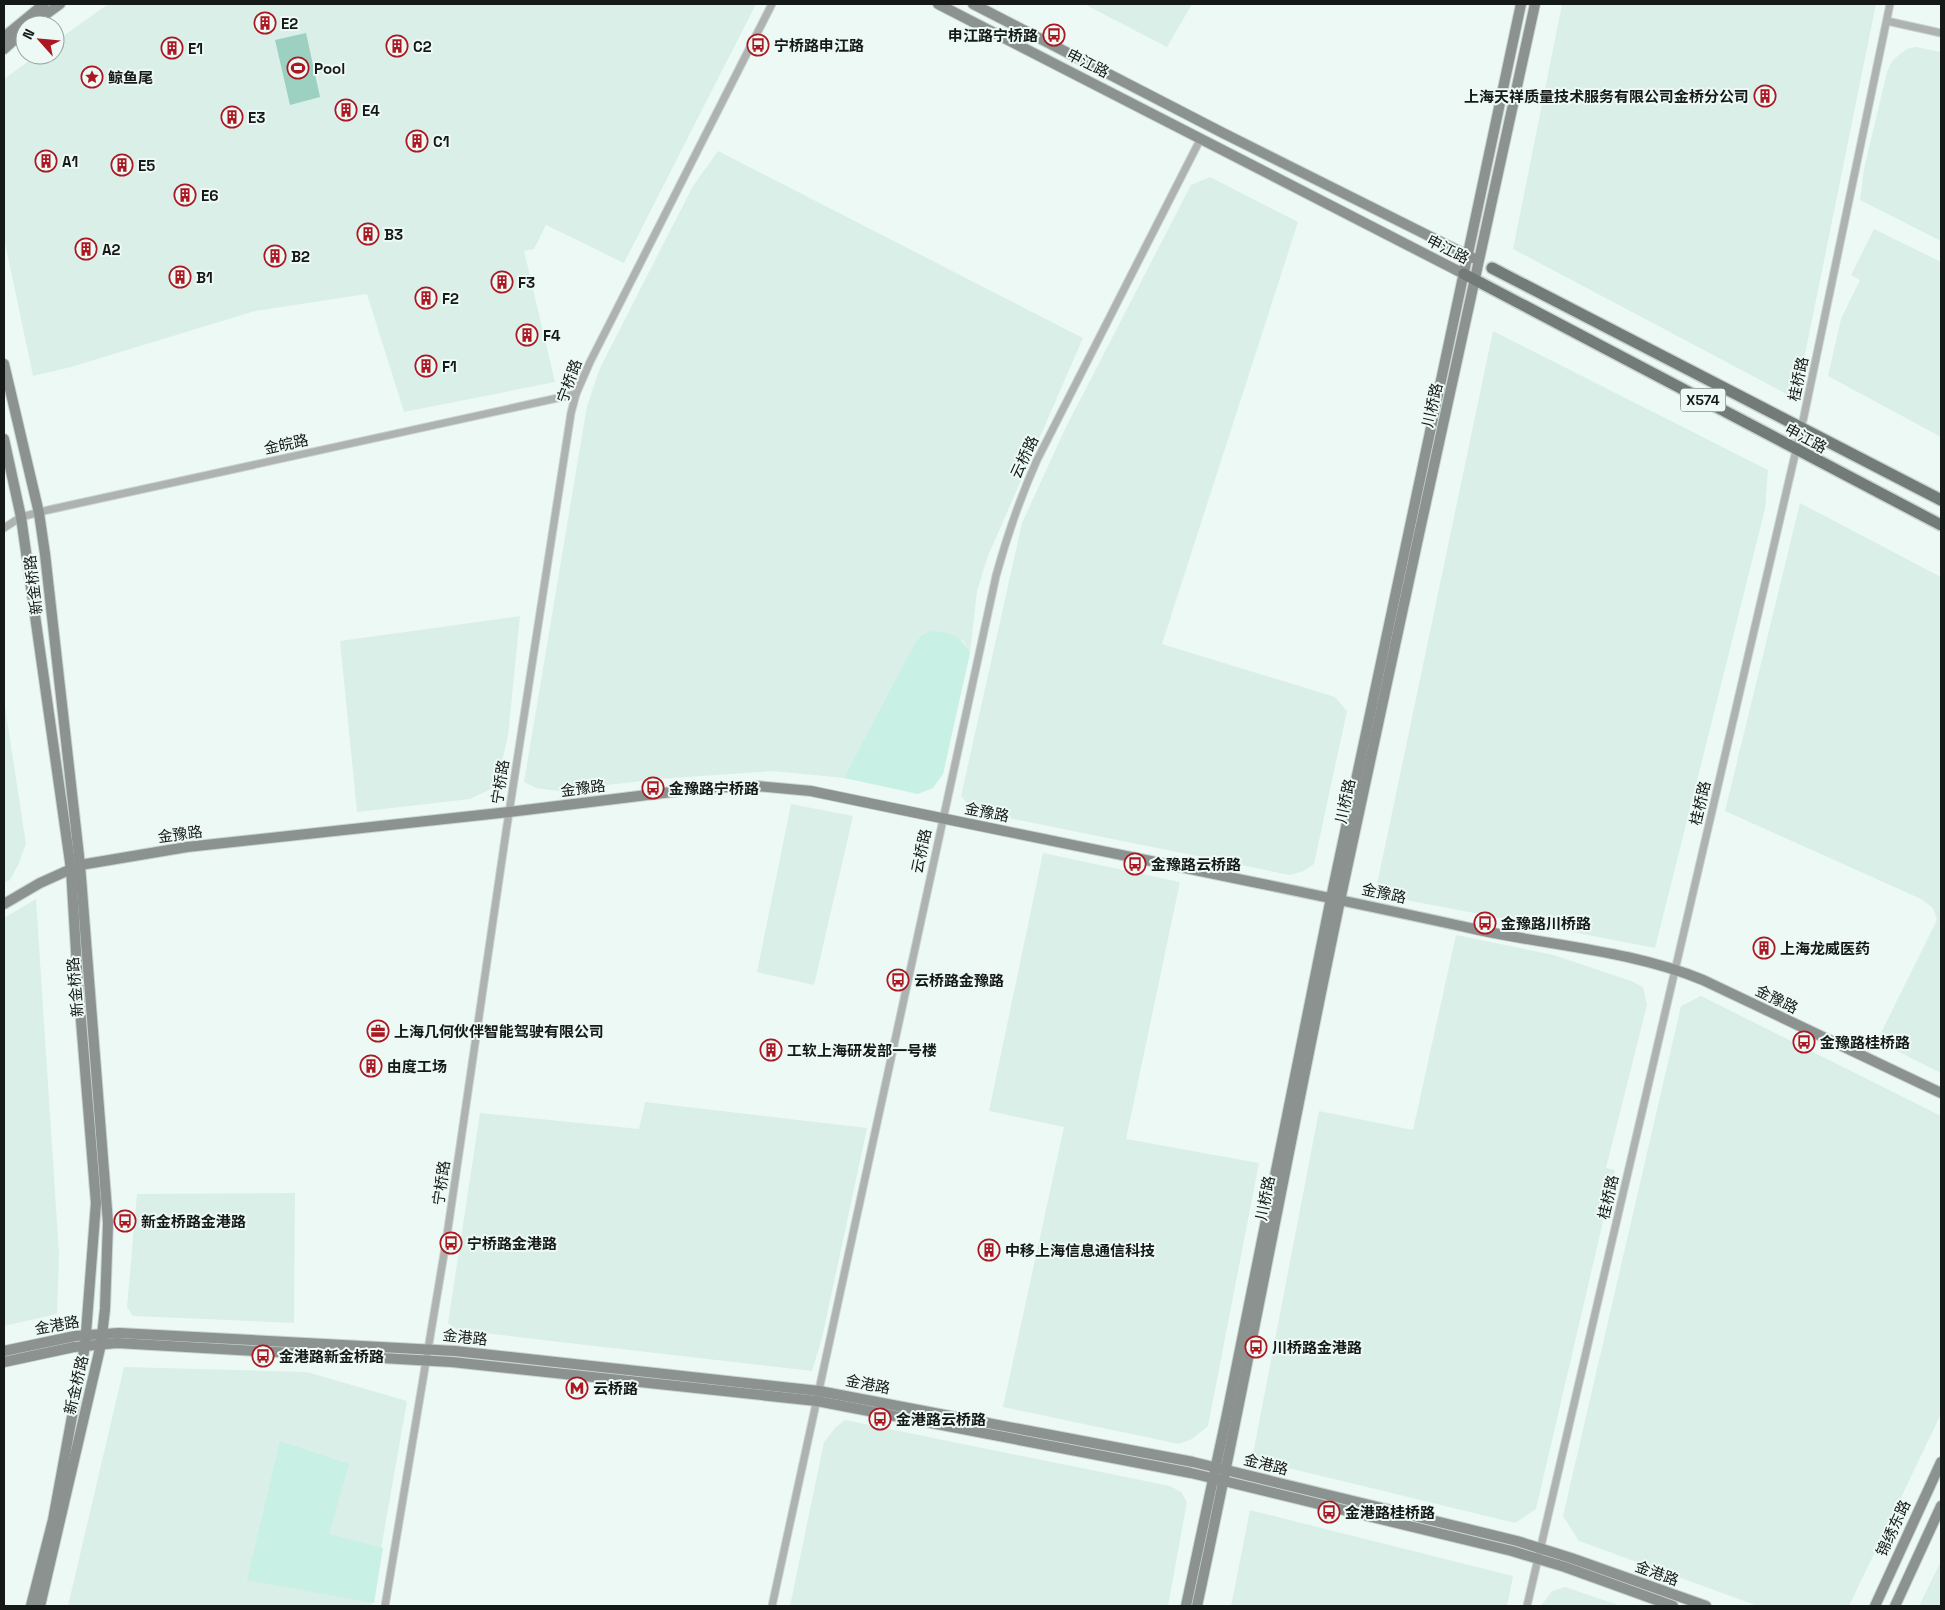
<svg xmlns="http://www.w3.org/2000/svg" width="1945" height="1610" viewBox="0 0 1945 1610" font-family="'Space Grotesk','Noto Sans SC',sans-serif">
<style>
.built{fill:#daefe8}
.green{fill:#c9f0e4}
.water{fill:#9cd1c2}
.lines{fill:none;stroke-linecap:round;stroke-linejoin:round}
.street-casing{stroke:#cad5d2;stroke-width:9}
.secondary-casing{stroke:#cad5d2;stroke-width:12}
.primary-casing{stroke:#cad5d2;stroke-width:14}
.street{stroke:#aeb3b1;stroke-width:7}
.secondary{stroke:#8b9290;stroke-width:10}
.primary{stroke:#727b78;stroke-width:11}
.labels{text-anchor:middle;dominant-baseline:central;stroke-width:4;stroke-linejoin:round;paint-order:stroke}
.shield{fill:#edf9f5;stroke:#565c5a;stroke-width:1}
.shield-label{font-size:14px;font-weight:bold;fill:#151918}
.poi-label{font-size:15px;font-weight:bold;fill:#151918;stroke:#edf9f5;text-anchor:start}
.street-label{font-size:15px;fill:#151918;stroke:#edf9f5}
</style>
<rect width="100%" height="100%" fill="#edf9f5"/>
<g class="built">
<path d="M 108,4 L 756,4 L 624,263 L 546,225 L 534,249 L 524,251 L 555,382 L 404,412 L 367,294 L 255,311 L 71,367 L 33,376 L 4,238 L 4,79 L 37,55 L 55,55 L 55,42 Z"/>
<path d="M 1084,4 L 1192,4 L 1167,47 Z"/>
<path d="M 1562,4 L 1876,4 L 1796,399 L 1513,249 Z"/>
<path d="M 1916,47 L 1941,52 L 1941,241 L 1860,200 L 1864,169 L 1887,72 L 1892,61 L 1900,54 L 1907,49 Z"/>
<path d="M 718,151 L 1083,338 L 988,556 L 977,591 L 970,653 L 963,640 L 921,636 L 844,778 L 773,771 L 658,779 L 558,791 L 536,788 L 524,782 L 587,406 L 599,370 L 693,186 Z"/>
<path d="M 1210,177 L 1298,222 L 1162,644 L 1335,697 L 1347,711 L 1314,864 L 1304,871 L 1290,875 L 974,811 L 961,796 L 1022,523 L 1065,429 L 1191,185 Z"/>
<path d="M 1874,229 L 1941,262 L 1941,437 L 1828,376 L 1841,319 L 1860,280 L 1851,275 Z"/>
<path d="M 1493,331 L 1768,470 L 1765,509 L 1655,948 L 1375,894 Z"/>
<path d="M 1800,503 L 1941,577 L 1941,1073 L 1877,1041 L 1937,920 L 1933,908 L 1921,899 L 1725,811 Z"/>
<path d="M 520,616 L 508,736 L 497,782 L 491,789 L 470,799 L 357,812 L 340,641 Z"/>
<path d="M 4,700 L 26,844 L 18,865 L 10,880 L 4,883 Z"/>
<path d="M 791,804 L 853,816 L 814,985 L 757,972 Z"/>
<path d="M 1043,853 L 1180,882 L 1126,1139 L 1259,1163 L 1208,1426 L 1192,1439 L 1179,1444 L 1003,1407 L 1064,1127 L 989,1111 Z"/>
<path d="M 36,899 L 59,1254 L 57,1314 L 4,1326 L 4,918 Z"/>
<path d="M 1456,935 L 1554,955 L 1631,981 L 1643,987 L 1647,1005 L 1606,1168 L 1615,1170 L 1536,1509 L 1515,1523 L 1252,1459 L 1319,1111 L 1413,1130 Z"/>
<path d="M 1701,996 L 1941,1116 L 1941,1414 L 1849,1606 L 1758,1606 L 1579,1541 L 1563,1516 L 1681,1006 Z"/>
<path d="M 645,1102 L 867,1128 L 822,1338 L 812,1371 L 457,1330 L 448,1323 L 480,1113 L 639,1129 Z"/>
<path d="M 295,1193 L 294,1323 L 133,1316 L 127,1307 L 137,1194 Z"/>
<path d="M 124,1367 L 307,1372 L 407,1401 L 371,1606 L 68,1606 Z"/>
<path d="M 845,1420 L 1170,1486 L 1181,1492 L 1187,1502 L 1168,1606 L 790,1606 L 824,1442 L 836,1427 Z"/>
<path d="M 1250,1510 L 1513,1576 L 1507,1606 L 1231,1606 Z"/>
<path d="M 1941,1561 L 1941,1606 L 1919,1606 Z"/>
<path d="M 1565,1587 L 1621,1606 L 1541,1606 L 1552,1591 Z"/>
</g>
<g class="green">
<path d="M 931,631 C 951,632 960,635 970,653 L 943,774 L 933,788 L 918,794 L 844,778 L 913,647 L 921,636 Z"/>
<path d="M 280,1441 L 349,1464 L 329,1534 L 383,1548 L 374,1603 L 247,1580 Z"/>
</g>
<path class="water" d="M 306,33 L 320,97 L 290,105 L 275,40 Z"/>
<g class="lines">
<g class="street-casing">
<g id="street">
<path d="M 1887,21 L 1941,33"/>
<path d="M 4,528 L 21,517 L 48,510 L 576,394"/>
<path d="M 385,1606 L 446,1242 L 506,832 L 571,413 L 576,394 L 590,362 L 772,4"/>
<path d="M 772,1606 L 996,576 C 1007,536 1020,498 1037,460 L 1201,138"/>
<path d="M 1527,1606 L 1804,416 L 1890,4"/>
</g>
</g>
<g class="secondary-casing">
<g id="secondary">
<path d="M 938,4 L 1464,274"/>
<path d="M 973,4 L 1223,133 L 1473,258"/>
<path d="M 31,25 L 60,4"/>
<path d="M 4,37 L 44,4"/>
<path d="M 4,49 L 25,30"/>
<path d="M 4,364 L 39,513 L 45,554 L 80,865 L 108,1223 L 105,1309 L 101,1344 L 40,1606"/>
<path d="M 4,439 L 21,517 L 71,869 L 78,984 L 96,1203 L 85,1346 L 53,1520 L 31,1606"/>
<path d="M 4,904 L 40,883 L 80,865 L 187,847 L 509,812 L 704,788 L 757,786 L 811,791 C 1034,838 1257,881 1479,930 C 1554,946 1632,951 1703,980 L 1941,1093"/>
<path d="M 4,1351 L 75,1336 L 119,1333 L 455,1351 L 819,1391 L 1193,1462 L 1517,1541 L 1571,1558 L 1706,1606"/>
<path d="M 4,1362 L 74,1347 L 117,1343 L 452,1362 L 817,1401 L 1191,1473 L 1512,1551 L 1565,1567 L 1673,1606"/>
<path d="M 1186,1606 L 1227,1414 L 1331,898 L 1521,4"/>
<path d="M 1197,1606 C 1248,1370 1291,1133 1341,896 C 1403,598 1472,302 1535,4"/>
<path d="M 1875,1606 L 1941,1462"/>
<path d="M 1895,1606 L 1941,1506"/>
</g>
</g>
<g class="primary-casing">
<g id="primary">
<path d="M 1492,268 L 1941,500"/>
<path d="M 1464,274 L 1941,525"/>
</g>
</g>
<use href="#street" class="street"/>
<use href="#secondary" class="secondary"/>
<use href="#primary" class="primary"/>
</g>
<defs>
<g id="building-ring" transform="scale(1.125)"><circle r="9.5" fill="#edf9f5" stroke="#ac1822" stroke-width="1.5"/><path d="M-4-6H4V6H1V3H-1V6H-4ZM-2.5-4.3h1.7v1.8h-1.7ZM.8-4.3h1.7v1.8H.8ZM-2.5-1h1.7V.8h-1.7ZM.8-1h1.7V.8H.8Z" fill="#ac1822"/></g>
<g id="bus-ring" transform="scale(1.125)"><circle r="9.5" fill="#edf9f5" stroke="#ac1822" stroke-width="1.5"/><path d="M-5-6H5V4H4V6H2V4H-2V6H-4V4H-5ZM-3.5-4V0h7V-4ZM-3.5 1.2v1.5H-2V1.2ZM2 1.2v1.5H3.5V1.2Z" fill="#ac1822"/></g>
<g id="stadium-ring" transform="scale(1.125)"><circle r="9.5" fill="#edf9f5" stroke="#ac1822" stroke-width="1.5"/><path d="M0-5a6.5 5 0 1 0 0 10a6.5 5 0 1 0 0-10ZM-3.5-1.8h7v3.6h-7Z" fill="#ac1822"/></g>
<g id="sight-ring" transform="scale(1.125)"><circle r="9.5" fill="#edf9f5" stroke="#ac1822" stroke-width="1.5"/><path d="M0-6L1.8-2.2L6-1.7L2.9 1.2L3.7 5.4L0 3.3L-3.7 5.4L-2.9 1.2L-6-1.7L-1.8-2.2Z" fill="#ac1822"/></g>
<g id="office-ring" transform="scale(1.125)"><circle r="9.5" fill="#edf9f5" stroke="#ac1822" stroke-width="1.5"/><path d="M-6-3h4V-5.5h4V-3h4V5H-6ZM-1-4.5V-3h2v-1.5ZM-6 0V1H6V0Z" fill="#ac1822"/></g>
<g id="metro-ring" transform="scale(1.125)"><circle r="9.5" fill="#edf9f5" stroke="#ac1822" stroke-width="1.5"/><path d="M-5.5 5V-5H-3L0 0L3-5H5.5V5H3V-.5L0 4L-3-.5V5Z" fill="#ac1822"/></g>
</defs>
<g fill-rule="evenodd">
<use href="#building-ring" x="265" y="23"/>
<use href="#bus-ring" x="1054" y="35"/>
<use href="#bus-ring" x="758" y="45"/>
<use href="#building-ring" x="397" y="46"/>
<use href="#building-ring" x="172" y="48"/>
<use href="#stadium-ring" x="298" y="68"/>
<use href="#sight-ring" x="92" y="77"/>
<use href="#building-ring" x="1765" y="96"/>
<use href="#building-ring" x="346" y="110"/>
<use href="#building-ring" x="232" y="117"/>
<use href="#building-ring" x="417" y="141"/>
<use href="#building-ring" x="46" y="161"/>
<use href="#building-ring" x="122" y="165"/>
<use href="#building-ring" x="185" y="195"/>
<use href="#building-ring" x="368" y="234"/>
<use href="#building-ring" x="86" y="249"/>
<use href="#building-ring" x="275" y="256"/>
<use href="#building-ring" x="180" y="277"/>
<use href="#building-ring" x="502" y="282"/>
<use href="#building-ring" x="426" y="298"/>
<use href="#building-ring" x="527" y="335"/>
<use href="#building-ring" x="426" y="366"/>
<use href="#bus-ring" x="653" y="788"/>
<use href="#bus-ring" x="1135" y="864"/>
<use href="#bus-ring" x="1485" y="923"/>
<use href="#building-ring" x="1764" y="948"/>
<use href="#bus-ring" x="898" y="980"/>
<use href="#office-ring" x="378" y="1031"/>
<use href="#bus-ring" x="1804" y="1042"/>
<use href="#building-ring" x="771" y="1050"/>
<use href="#building-ring" x="371" y="1066"/>
<use href="#bus-ring" x="125" y="1221"/>
<use href="#bus-ring" x="451" y="1243"/>
<use href="#building-ring" x="989" y="1250"/>
<use href="#bus-ring" x="1256" y="1347"/>
<use href="#bus-ring" x="263" y="1356"/>
<use href="#metro-ring" x="577" y="1388"/>
<use href="#bus-ring" x="880" y="1419"/>
<use href="#bus-ring" x="1329" y="1512"/>
</g>
<g class="labels">
<rect class="shield" x="1680.5" y="388.5" width="45" height="23" rx="4"/>
<g class="shield-label">
<text x="1703" y="400">X574</text>
</g>
<g class="poi-label">
<text x="281" y="23">E2</text>
<text x="1038" y="35" text-anchor="end">申江路宁桥路</text>
<text x="774" y="45">宁桥路申江路</text>
<text x="413" y="46">C2</text>
<text x="188" y="48">E1</text>
<text x="314" y="68">Pool</text>
<text x="108" y="77">鲸鱼尾</text>
<text x="1749" y="96" text-anchor="end">上海天祥质量技术服务有限公司金桥分公司</text>
<text x="362" y="110">E4</text>
<text x="248" y="117">E3</text>
<text x="433" y="141">C1</text>
<text x="62" y="161">A1</text>
<text x="138" y="165">E5</text>
<text x="201" y="195">E6</text>
<text x="384" y="234">B3</text>
<text x="102" y="249">A2</text>
<text x="291" y="256">B2</text>
<text x="196" y="277">B1</text>
<text x="518" y="282">F3</text>
<text x="442" y="298">F2</text>
<text x="543" y="335">F4</text>
<text x="442" y="366">F1</text>
<text x="669" y="788">金豫路宁桥路</text>
<text x="1151" y="864">金豫路云桥路</text>
<text x="1501" y="923">金豫路川桥路</text>
<text x="1780" y="948">上海龙威医药</text>
<text x="914" y="980">云桥路金豫路</text>
<text x="394" y="1031">上海几何伙伴智能驾驶有限公司</text>
<text x="1820" y="1042">金豫路桂桥路</text>
<text x="787" y="1050">工软上海研发部一号楼</text>
<text x="387" y="1066">由度工场</text>
<text x="141" y="1221">新金桥路金港路</text>
<text x="467" y="1243">宁桥路金港路</text>
<text x="1005" y="1250">中移上海信息通信科技</text>
<text x="1272" y="1347">川桥路金港路</text>
<text x="279" y="1356">金港路新金桥路</text>
<text x="593" y="1388">云桥路</text>
<text x="896" y="1419">金港路云桥路</text>
<text x="1345" y="1512">金港路桂桥路</text>
</g>
<g class="street-label">
<text transform="translate(1088 63) rotate(27)">申江路</text>
<text transform="translate(1448 249) rotate(27)">申江路</text>
<text transform="translate(1798 379) rotate(-78)">桂桥路</text>
<text transform="translate(569 381) rotate(-70)">宁桥路</text>
<text transform="translate(1432 405) rotate(-77)">川桥路</text>
<text transform="translate(1806 438) rotate(28)">申江路</text>
<text transform="translate(286 444) rotate(-12)">金皖路</text>
<text transform="translate(1024 457) rotate(-65)">云桥路</text>
<text transform="translate(33 585) rotate(-97)">新金桥路</text>
<text transform="translate(500 782) rotate(-81)">宁桥路</text>
<text transform="translate(583 788) rotate(-7)">金豫路</text>
<text transform="translate(1345 801) rotate(-78)">川桥路</text>
<text transform="translate(1700 803) rotate(-77)">桂桥路</text>
<text transform="translate(987 812) rotate(11)">金豫路</text>
<text transform="translate(180 834) rotate(-8)">金豫路</text>
<text transform="translate(921 851) rotate(-78)">云桥路</text>
<text transform="translate(1384 893) rotate(12)">金豫路</text>
<text transform="translate(75 987) rotate(-95)">新金桥路</text>
<text transform="translate(1777 999) rotate(26)">金豫路</text>
<text transform="translate(441 1183) rotate(-82)">宁桥路</text>
<text transform="translate(1608 1197) rotate(-77)">桂桥路</text>
<text transform="translate(1265 1198) rotate(-79)">川桥路</text>
<text transform="translate(57 1325) rotate(-10)">金港路</text>
<text transform="translate(465 1337) rotate(6)">金港路</text>
<text transform="translate(868 1384) rotate(11)">金港路</text>
<text transform="translate(76 1385) rotate(-77)">新金桥路</text>
<text transform="translate(1266 1464) rotate(14)">金港路</text>
<text transform="translate(1893 1528) rotate(-65)">锦绣东路</text>
<text transform="translate(1657 1573) rotate(20)">金港路</text>
</g>
</g>
<rect width="1945" height="1610" fill="none" stroke="#151918" stroke-width="10"/>
<g transform="translate(40 40) rotate(297)"><circle r="24" fill="#edf9f5" stroke="#979f9d"/>
<path d="M0-4L9 19L0 12L-9 19Z" fill="#ac1822"/>
<text y="-8" font-size="14" font-weight="bold" text-anchor="middle" fill="#151918">N</text>
</g>
</svg>
